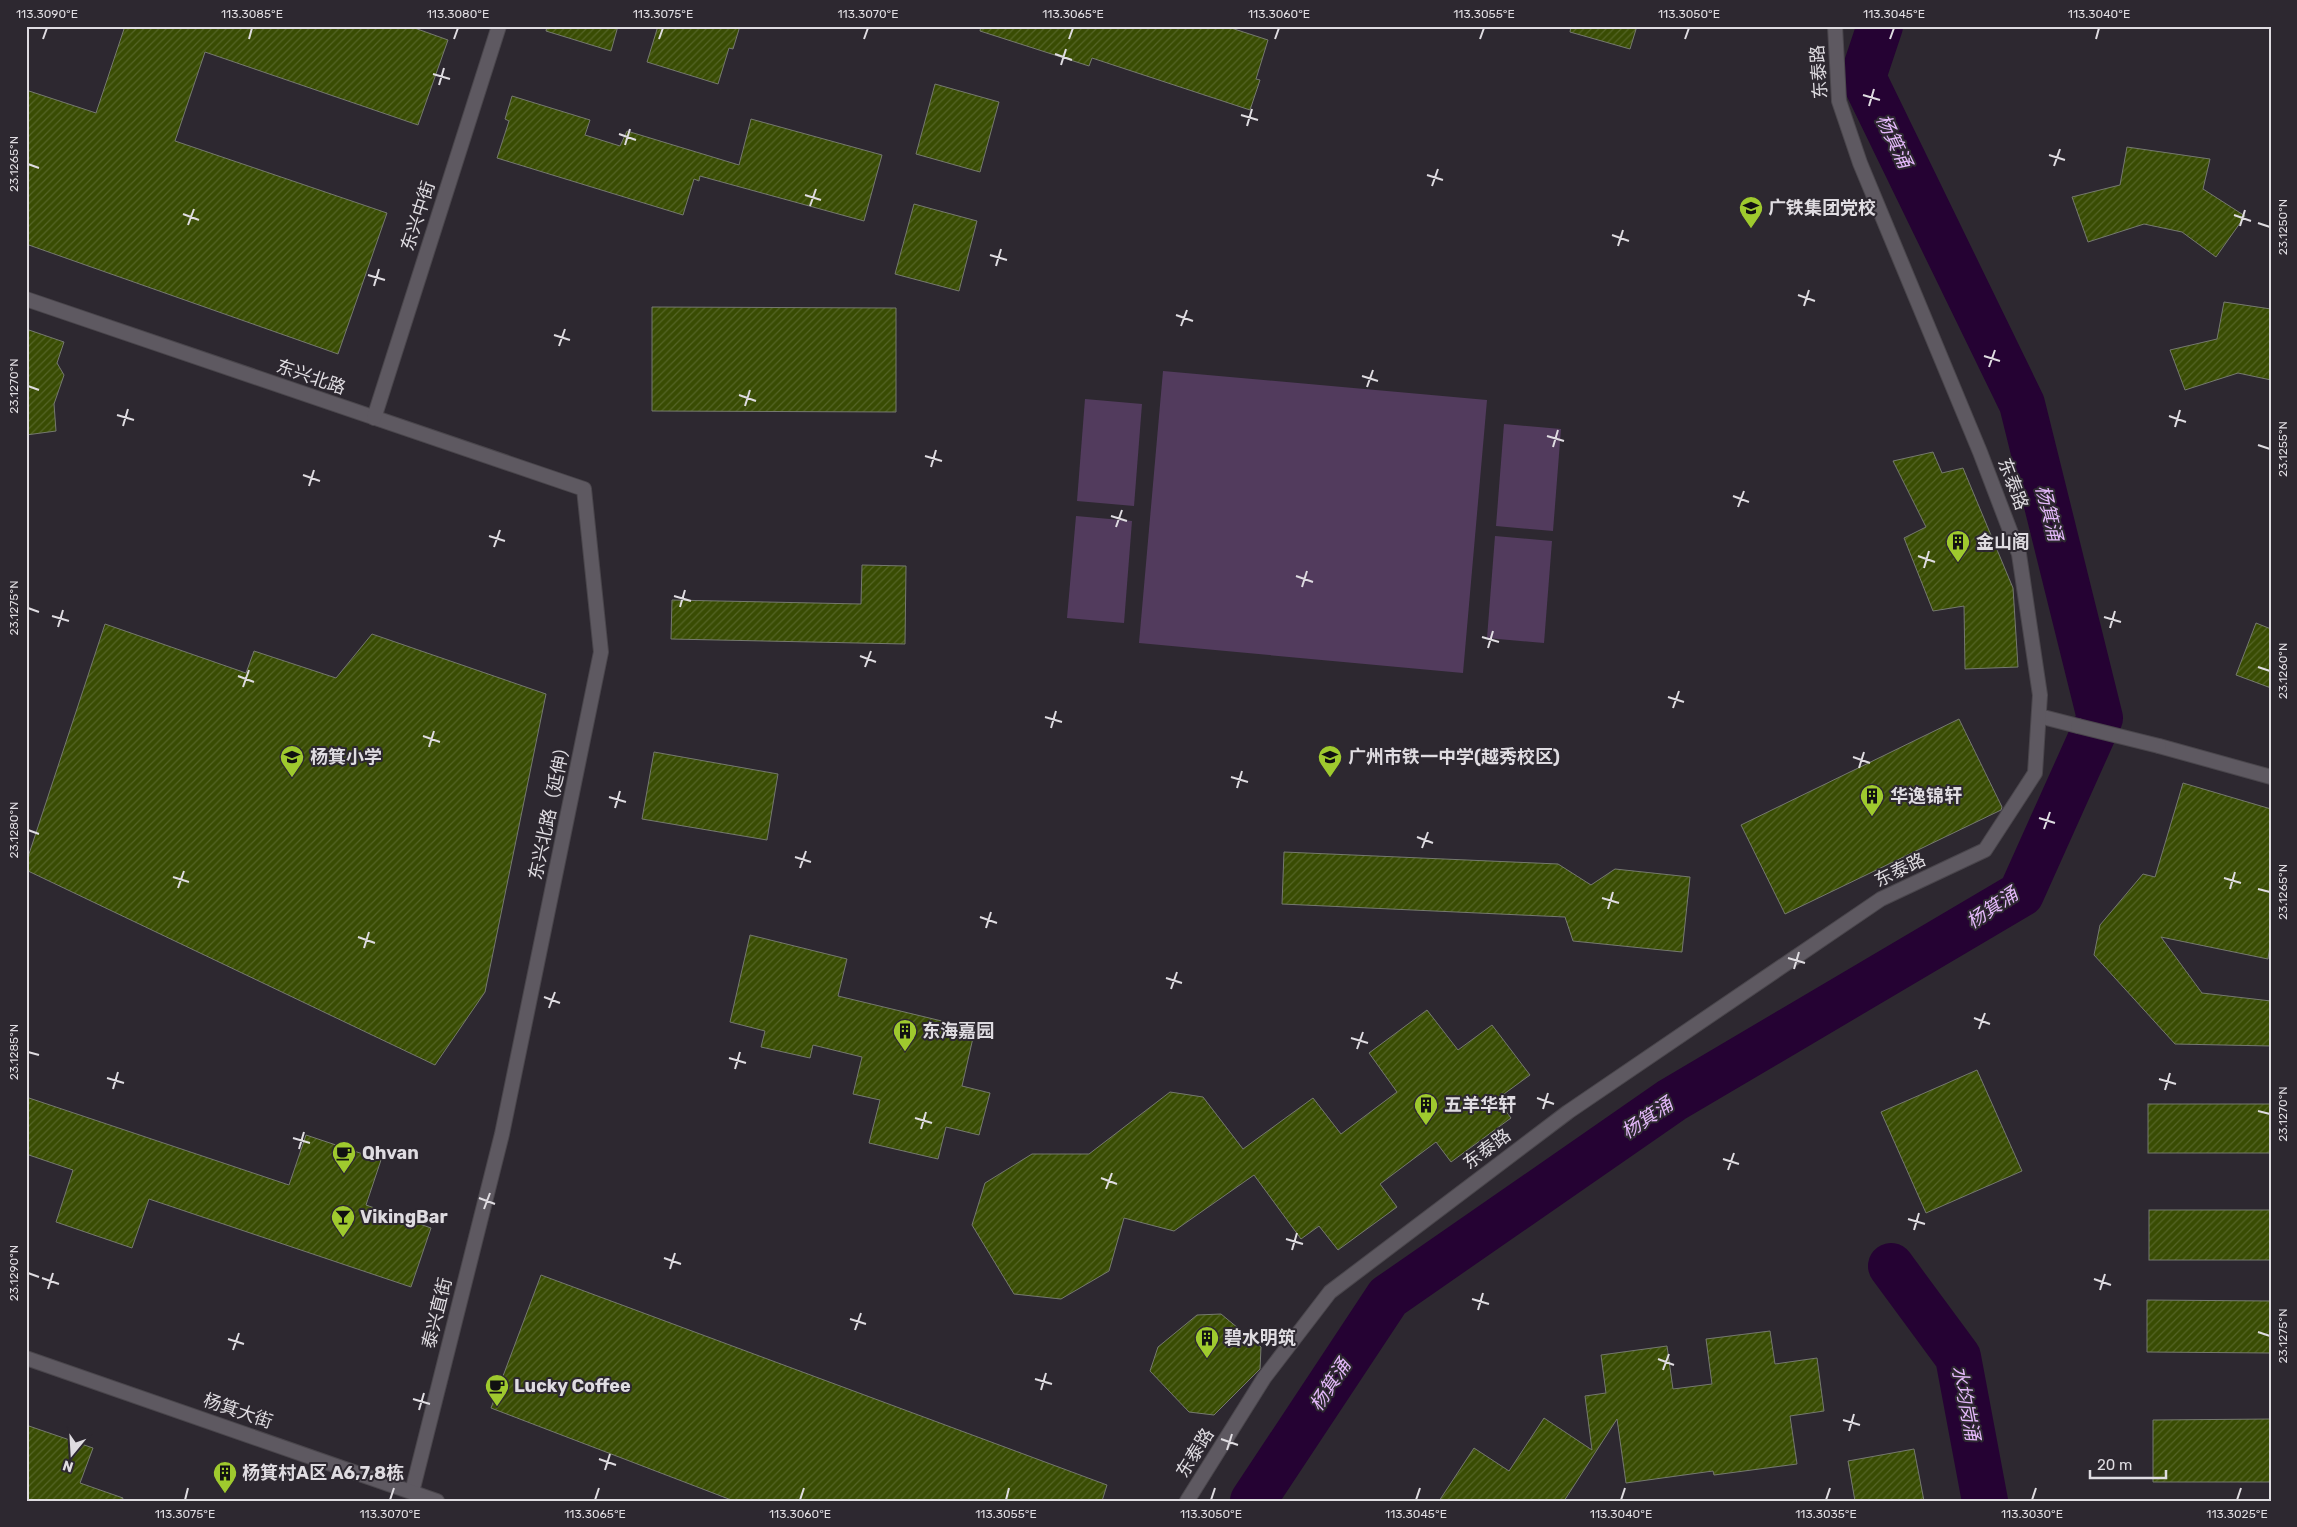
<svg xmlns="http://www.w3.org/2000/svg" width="2297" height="1527" viewBox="0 0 2297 1527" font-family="Rubik,'Noto Sans SC',sans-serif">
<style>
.green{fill:#523b5d}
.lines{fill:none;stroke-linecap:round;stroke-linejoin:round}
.river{stroke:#250233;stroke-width:46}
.building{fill:url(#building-hatch);stroke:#75796f}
.minor-casing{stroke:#4a464c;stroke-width:16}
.tertiary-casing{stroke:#4a464c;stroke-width:16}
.minor{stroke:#5e5961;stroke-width:14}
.tertiary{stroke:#5e5961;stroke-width:14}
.minor-bridge-casing{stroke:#4a464c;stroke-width:16;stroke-linecap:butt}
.minor-bridge{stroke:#5e5961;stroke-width:14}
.ticks{fill:none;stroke:#dfdce1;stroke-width:2}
.labels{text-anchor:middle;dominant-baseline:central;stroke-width:4;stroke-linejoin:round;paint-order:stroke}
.street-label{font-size:18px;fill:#dfdce1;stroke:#2d2830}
.poi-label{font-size:18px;font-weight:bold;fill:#dfdce1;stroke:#2d2830;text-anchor:start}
.water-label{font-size:19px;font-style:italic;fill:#e3b8f9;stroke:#2d2830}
.neatline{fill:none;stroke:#dfdce1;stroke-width:2}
.ticks-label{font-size:12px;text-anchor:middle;fill:#dfdce1}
</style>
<defs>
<pattern id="building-hatch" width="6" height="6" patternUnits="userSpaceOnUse" patternTransform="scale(1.25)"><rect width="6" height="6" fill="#394c03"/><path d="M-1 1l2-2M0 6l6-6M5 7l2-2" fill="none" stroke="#556527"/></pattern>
</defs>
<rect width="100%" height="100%" fill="#2d2830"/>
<g class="green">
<path d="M 1163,371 L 1487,400 L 1463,673 L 1139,643 Z"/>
<path d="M 1085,399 L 1142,404 L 1134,506 L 1077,501 Z"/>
<path d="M 1504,424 L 1561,429 L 1553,531 L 1496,526 Z"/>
<path d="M 1076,516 L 1132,521 L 1124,623 L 1067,618 Z"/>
<path d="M 1495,536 L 1552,541 L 1544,643 L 1487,638 Z"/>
</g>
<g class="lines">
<g class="river">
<path d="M 1891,1266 L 1958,1357 L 1985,1501"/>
<path d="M 1253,1501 L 1388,1297 L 1672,1100 L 2021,894 L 2100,718 L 2022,404 L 1863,77 L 1880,26"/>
</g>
</g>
<g class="building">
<path d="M 125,26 L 409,26 L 448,40 L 418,125 L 205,52 L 175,141 L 387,213 L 338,354 L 26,244 L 26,90 L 96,113 Z"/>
<path d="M 547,26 L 618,26 L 611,51 L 546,31 Z"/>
<path d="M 658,26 L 740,26 L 733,49 L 729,48 L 718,84 L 647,62 Z"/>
<path d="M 981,26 L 1225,26 L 1268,40 L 1256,79 L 1260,80 L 1250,110 L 1092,58 L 1089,66 L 980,31 Z"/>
<path d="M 1571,26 L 1637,26 L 1630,49 L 1570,32 Z"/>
<path d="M 935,84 L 999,102 L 980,172 L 916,154 Z"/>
<path d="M 512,96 L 590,120 L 585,135 L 620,146 L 627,131 L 739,165 L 751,119 L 882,155 L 864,221 L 700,176 L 699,181 L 694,179 L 683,215 L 497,158 L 509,121 L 505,119 Z"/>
<path d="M 2127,147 L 2210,159 L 2203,189 L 2245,216 L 2216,257 L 2182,232 L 2144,224 L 2088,242 L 2072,197 L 2120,185 Z"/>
<path d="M 914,204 L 977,221 L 959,291 L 895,274 Z"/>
<path d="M 2224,302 L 2271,309 L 2271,380 L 2238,373 L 2185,390 L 2170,350 L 2217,339 Z"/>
<path d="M 652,307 L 896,308 L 896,412 L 652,411 Z"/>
<path d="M 26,329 L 64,342 L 57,363 L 64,375 L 54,404 L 56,431 L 26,435 Z"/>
<path d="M 1933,452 L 1942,473 L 1963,468 L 2013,588 L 2018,667 L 1965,669 L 1964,606 L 1933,611 L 1904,538 L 1926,527 L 1893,461 Z"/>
<path d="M 862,565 L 906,566 L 905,644 L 671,639 L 672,600 L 861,604 Z"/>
<path d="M 2256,623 L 2271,629 L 2271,688 L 2236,675 Z"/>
<path d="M 105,624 L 246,673 L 254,651 L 336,678 L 372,634 L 546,694 L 485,992 L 435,1065 L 26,870 L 26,863 Z"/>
<path d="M 1959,719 L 2002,807 L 2001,810 L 1785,914 L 1741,825 Z"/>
<path d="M 654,752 L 778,774 L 767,840 L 642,819 Z"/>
<path d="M 2183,783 L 2271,809 L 2271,940 L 2268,959 L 2161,937 L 2202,993 L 2271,1001 L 2271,1046 L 2175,1044 L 2094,955 L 2100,925 L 2143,874 L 2155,877 Z"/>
<path d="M 1284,852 L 1558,864 L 1591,885 L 1615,869 L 1690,877 L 1682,952 L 1573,941 L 1565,917 L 1282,904 Z"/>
<path d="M 750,935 L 847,959 L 838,996 L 975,1029 L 962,1086 L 990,1093 L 979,1135 L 946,1127 L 938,1159 L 869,1143 L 880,1100 L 853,1094 L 862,1057 L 813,1045 L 810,1058 L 761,1047 L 765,1031 L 730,1022 Z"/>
<path d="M 1427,1010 L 1458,1050 L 1492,1025 L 1530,1075 L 1497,1099 L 1511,1118 L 1451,1162 L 1436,1142 L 1380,1184 L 1397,1207 L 1338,1250 L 1319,1226 L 1301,1239 L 1254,1175 L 1174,1231 L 1124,1218 L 1109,1271 L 1061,1299 L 1014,1294 L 972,1225 L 985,1183 L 1032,1154 L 1089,1154 L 1170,1092 L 1203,1097 L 1243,1149 L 1313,1098 L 1341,1134 L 1397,1092 L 1369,1053 Z"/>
<path d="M 1977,1070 L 2022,1171 L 1926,1213 L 1881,1112 Z"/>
<path d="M 26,1097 L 289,1185 L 306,1135 L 381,1160 L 366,1205 L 431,1228 L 411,1287 L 149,1199 L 132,1248 L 56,1222 L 73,1170 L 26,1154 Z"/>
<rect x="2148" y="1104" width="123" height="49"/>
<rect x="2149" y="1210" width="122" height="50"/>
<path d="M 541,1275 L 1107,1485 L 1102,1501 L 734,1501 L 491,1408 Z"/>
<path d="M 2147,1300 L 2271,1301 L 2271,1353 L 2147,1352 Z"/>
<path d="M 1221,1314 L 1261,1347 L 1260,1369 L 1214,1415 L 1189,1412 L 1150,1371 L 1158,1347 L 1197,1315 Z"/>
<path d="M 1770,1331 L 1775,1364 L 1817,1358 L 1824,1411 L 1790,1416 L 1797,1464 L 1714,1475 L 1713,1471 L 1626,1483 L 1617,1419 L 1564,1501 L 1439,1501 L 1474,1448 L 1509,1471 L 1544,1418 L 1592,1450 L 1585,1396 L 1606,1393 L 1601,1355 L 1667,1346 L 1673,1389 L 1712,1384 L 1706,1339 Z"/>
<path d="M 2271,1419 L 2271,1482 L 2153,1482 L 2153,1420 Z"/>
<path d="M 26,1425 L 93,1448 L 80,1483 L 123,1498 L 122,1501 L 26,1501 Z"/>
<path d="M 1914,1449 L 1924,1501 L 1855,1501 L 1848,1461 Z"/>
</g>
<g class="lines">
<g class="minor-casing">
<g id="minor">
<path d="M 26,299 L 584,489 L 601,652 L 502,1134 L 412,1492"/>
<path d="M 374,418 L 499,26"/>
<path d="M 2039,716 L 2078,726"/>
<path d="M 2159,746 L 2271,777"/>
</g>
</g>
<g class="tertiary-casing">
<g id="tertiary">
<path d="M 26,1358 L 437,1501"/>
<path d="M 1187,1501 L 1264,1378 L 1330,1292 L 1568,1112 L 1881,899 L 1985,850 L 2035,773 L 2040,695 L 2019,554 L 1980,452 L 1860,163 L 1839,101 L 1835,26"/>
</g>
</g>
<use href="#minor" class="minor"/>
<use href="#tertiary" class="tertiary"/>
<g class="minor-bridge-casing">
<path id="minor-bridge" d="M 2078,726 L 2159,746"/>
</g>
<use href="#minor-bridge" class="minor-bridge"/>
</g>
<path class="ticks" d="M 43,39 L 47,28M 249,39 L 252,28M 454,39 L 458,28M 659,39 L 663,28M 864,39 L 868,28M 1069,39 L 1073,28M 1275,39 L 1279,28M 1480,39 L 1484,28M 1685,39 L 1689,28M 1890,39 L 1894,28M 2096,39 L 2099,28M 1055,54 L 1072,60M 1061,65 L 1066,49M 433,74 L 450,79M 439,85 L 444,68M 1863,95 L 1880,100M 1869,106 L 1874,89M 1241,115 L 1258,120M 1247,126 L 1252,109M 619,134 L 636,140M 625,145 L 630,129M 2049,155 L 2065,160M 28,164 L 39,168M 2054,166 L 2060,149M 1427,175 L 1443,180M 1432,186 L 1438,169M 805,195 L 821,200M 810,206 L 816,189M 183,214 L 199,220M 2234,215 L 2251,221M 2258,223 L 2270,227M 188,225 L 194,209M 2240,226 L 2245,210M 1612,235 L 1629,241M 1618,246 L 1623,230M 990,255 L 1007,260M 996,266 L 1001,249M 368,275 L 385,280M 374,286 L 379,269M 1798,295 L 1815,301M 1804,306 L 1809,290M 1176,315 L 1193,321M 1181,326 L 1187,310M 554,335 L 570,340M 559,346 L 565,329M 1984,356 L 2000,361M 1989,367 L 1995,350M 1362,376 L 1378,381M 28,386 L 39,390M 1367,387 L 1373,370M 739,395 L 756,401M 745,406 L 750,390M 117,415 L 134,420M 2169,416 L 2186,422M 123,426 L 128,409M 2175,427 L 2180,410M 1547,436 L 1564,441M 2258,445 L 2270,449M 1553,447 L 1558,430M 925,456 L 942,461M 931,467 L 936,450M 303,475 L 320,481M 309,486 L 314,470M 1733,496 L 1749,502M 1738,507 L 1744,491M 1111,516 L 1127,521M 1116,527 L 1122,510M 489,536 L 505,541M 494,547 L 500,530M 1918,556 L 1935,562M 1924,568 L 1929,551M 1296,576 L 1313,582M 1302,587 L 1307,571M 674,596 L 691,601M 680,607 L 685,590M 28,608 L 39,612M 52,616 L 69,621M 2104,617 L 2121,622M 58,627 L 63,610M 2110,628 L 2115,611M 1482,637 L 1499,642M 1488,648 L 1493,631M 860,656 L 876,662M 865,667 L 871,651M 2258,667 L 2270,671M 238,676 L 254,682M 243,687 L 249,670M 1668,697 L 1684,702M 1673,708 L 1679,691M 1045,717 L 1062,722M 1051,728 L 1056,711M 423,736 L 440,742M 429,747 L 434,731M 1853,757 L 1870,763M 1859,768 L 1864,752M 1231,777 L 1248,782M 1237,788 L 1242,771M 609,797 L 626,802M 615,808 L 620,791M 2039,818 L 2055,823M 2044,829 L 2050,812M 28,830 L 39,834M 1417,837 L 1433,843M 1422,848 L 1428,832M 795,857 L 811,862M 800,868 L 806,851M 173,877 L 189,882M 2224,878 L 2241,883M 178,888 L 184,871M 2230,889 L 2235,872M 2258,889 L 2270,892M 1602,898 L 1619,903M 1608,909 L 1613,892M 980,917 L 997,923M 986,928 L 991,912M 358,937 L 375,943M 364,948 L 369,932M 1788,958 L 1805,963M 1794,969 L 1799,952M 1166,978 L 1182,983M 1171,989 L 1177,972M 544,997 L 560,1003M 549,1008 L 555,992M 1974,1018 L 1990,1024M 1979,1029 L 1985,1013M 1351,1038 L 1368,1043M 1357,1049 L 1363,1032M 28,1052 L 39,1055M 729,1058 L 746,1063M 735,1069 L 740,1052M 107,1078 L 124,1083M 2159,1079 L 2176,1084M 113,1089 L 118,1072M 2165,1090 L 2170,1073M 1537,1098 L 1554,1104M 1543,1109 L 1548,1093M 2258,1111 L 2270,1114M 915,1118 L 932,1123M 921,1129 L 926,1112M 293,1138 L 310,1143M 299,1149 L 304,1132M 1723,1159 L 1739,1164M 1728,1170 L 1734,1153M 1101,1178 L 1117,1184M 1106,1189 L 1112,1173M 479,1198 L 495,1204M 484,1209 L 490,1193M 1908,1219 L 1925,1224M 1914,1230 L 1919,1213M 1286,1239 L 1303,1244M 1292,1250 L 1297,1233M 664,1258 L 681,1264M 670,1269 L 675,1253M 28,1273 L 39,1277M 42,1278 L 59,1284M 2094,1279 L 2111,1285M 48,1289 L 53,1273M 2100,1290 L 2105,1274M 1472,1299 L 1489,1304M 1478,1310 L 1483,1293M 850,1319 L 866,1324M 855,1330 L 861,1313M 2258,1332 L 2270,1336M 228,1339 L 244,1344M 233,1350 L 239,1333M 1658,1359 L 1674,1365M 1663,1370 L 1669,1354M 1035,1379 L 1052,1384M 1041,1390 L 1046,1373M 413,1399 L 430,1404M 419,1410 L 424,1393M 1843,1420 L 1860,1425M 1849,1431 L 1854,1414M 1221,1439 L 1238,1445M 1227,1450 L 1232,1434M 599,1459 L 616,1465M 605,1470 L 610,1454M 185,1500 L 188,1488M 390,1500 L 394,1488M 595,1500 L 599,1488M 800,1500 L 804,1488M 1006,1500 L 1009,1488M 1211,1500 L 1215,1488M 1416,1500 L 1420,1488M 1621,1500 L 1625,1488M 1826,1500 L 1830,1488M 2032,1500 L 2036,1488M 2237,1500 L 2241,1488"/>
<defs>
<g id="school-pin" transform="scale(1.25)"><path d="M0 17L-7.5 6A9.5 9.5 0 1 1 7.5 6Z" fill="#9fca2e" stroke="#2d2830"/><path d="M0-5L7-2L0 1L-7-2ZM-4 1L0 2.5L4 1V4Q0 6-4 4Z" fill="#111"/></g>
<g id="building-pin" transform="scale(1.25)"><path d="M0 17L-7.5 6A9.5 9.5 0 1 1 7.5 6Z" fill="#9fca2e" stroke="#2d2830"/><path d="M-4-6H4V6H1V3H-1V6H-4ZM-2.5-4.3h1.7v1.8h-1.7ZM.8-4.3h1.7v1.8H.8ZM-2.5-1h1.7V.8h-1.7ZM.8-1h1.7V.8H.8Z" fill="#111"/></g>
<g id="cafe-pin" transform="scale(1.25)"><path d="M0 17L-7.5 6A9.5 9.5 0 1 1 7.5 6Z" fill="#9fca2e" stroke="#2d2830"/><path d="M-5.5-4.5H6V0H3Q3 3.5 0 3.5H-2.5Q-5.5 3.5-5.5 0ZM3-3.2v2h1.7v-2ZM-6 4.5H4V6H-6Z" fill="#111"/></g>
<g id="bar-pin" transform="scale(1.25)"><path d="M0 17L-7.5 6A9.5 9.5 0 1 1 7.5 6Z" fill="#9fca2e" stroke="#2d2830"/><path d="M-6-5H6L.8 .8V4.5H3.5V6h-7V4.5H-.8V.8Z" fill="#111"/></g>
</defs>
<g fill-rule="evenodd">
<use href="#school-pin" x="1751" y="208"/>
<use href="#building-pin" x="1958" y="542"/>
<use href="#school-pin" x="292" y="757"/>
<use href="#school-pin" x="1330" y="757"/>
<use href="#building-pin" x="1872" y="796"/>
<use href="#building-pin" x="905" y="1031"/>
<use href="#building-pin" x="1426" y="1105"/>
<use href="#cafe-pin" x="344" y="1153"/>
<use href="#bar-pin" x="343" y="1217"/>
<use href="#building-pin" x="1207" y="1338"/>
<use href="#cafe-pin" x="497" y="1386"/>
<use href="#building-pin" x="225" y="1473"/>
</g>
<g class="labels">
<g class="street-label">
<text transform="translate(1819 72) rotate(-94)">东泰路</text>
<text transform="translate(418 216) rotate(-72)">东兴中街</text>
<text transform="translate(311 377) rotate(19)">东兴北路</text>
<text transform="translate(2013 484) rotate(69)">东泰路</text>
<text transform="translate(550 809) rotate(-78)">东兴北路（延伸）</text>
<text transform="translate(1900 870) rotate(-26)">东泰路</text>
<text transform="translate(1487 1149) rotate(-37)">东泰路</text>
<text transform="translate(437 1313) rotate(-76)">泰兴直街</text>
<text transform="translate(238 1411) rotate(19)">杨箕大街</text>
<text transform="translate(1195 1453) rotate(-58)">东泰路</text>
</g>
<g class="poi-label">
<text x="1768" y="208">广铁集团党校</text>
<text x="1976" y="542">金山阁</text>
<text x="310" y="757">杨箕小学</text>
<text x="1348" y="757">广州市铁一中学(越秀校区)</text>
<text x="1890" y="796">华逸锦轩</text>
<text x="922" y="1031">东海嘉园</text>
<text x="1444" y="1105">五羊华轩</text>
<text x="362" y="1153">Qhvan</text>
<text x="360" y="1217">VikingBar</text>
<text x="1224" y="1338">碧水明筑</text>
<text x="514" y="1386">Lucky Coffee</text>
<text x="242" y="1473">杨箕村A区 A6,7,8栋</text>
</g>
<g class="water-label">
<text transform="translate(1894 141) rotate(64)">杨箕涌</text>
<text transform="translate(2049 513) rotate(76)">杨箕涌</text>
<text transform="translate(1992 908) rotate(-34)">杨箕涌</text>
<text transform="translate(1647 1118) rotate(-34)">杨箕涌</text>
<text transform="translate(1330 1385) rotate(-57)">杨箕涌</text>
<text transform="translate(1966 1403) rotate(79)">水均岗涌</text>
</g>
</g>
<rect width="2297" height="1527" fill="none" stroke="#2d2830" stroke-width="55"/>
<g transform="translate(72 1454) rotate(198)" stroke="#2d2830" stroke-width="4" paint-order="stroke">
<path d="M0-4L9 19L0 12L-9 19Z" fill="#dfdce1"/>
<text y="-8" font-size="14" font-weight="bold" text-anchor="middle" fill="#dfdce1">N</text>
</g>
<path d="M2090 1470v8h76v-8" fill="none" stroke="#dfdce1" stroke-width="2.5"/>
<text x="2097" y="1470" font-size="15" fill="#dfdce1" stroke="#2d2830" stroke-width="4" paint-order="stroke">20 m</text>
<rect x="28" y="28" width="2242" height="1472" class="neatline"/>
<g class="ticks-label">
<text x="47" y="18">113.3090°E</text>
<text x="252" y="18">113.3085°E</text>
<text x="458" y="18">113.3080°E</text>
<text x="663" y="18">113.3075°E</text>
<text x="868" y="18">113.3070°E</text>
<text x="1073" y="18">113.3065°E</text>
<text x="1279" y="18">113.3060°E</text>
<text x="1484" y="18">113.3055°E</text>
<text x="1689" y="18">113.3050°E</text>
<text x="1894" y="18">113.3045°E</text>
<text x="2099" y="18">113.3040°E</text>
<text transform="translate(14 164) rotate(-90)" y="4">23.1265°N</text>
<text transform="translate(2283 227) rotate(-90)" y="4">23.1250°N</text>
<text transform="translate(14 386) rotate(-90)" y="4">23.1270°N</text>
<text transform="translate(2283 449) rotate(-90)" y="4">23.1255°N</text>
<text transform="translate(14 608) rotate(-90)" y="4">23.1275°N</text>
<text transform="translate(2283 671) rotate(-90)" y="4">23.1260°N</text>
<text transform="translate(14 830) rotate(-90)" y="4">23.1280°N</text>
<text transform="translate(2283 892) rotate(-90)" y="4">23.1265°N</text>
<text transform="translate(14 1052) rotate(-90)" y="4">23.1285°N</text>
<text transform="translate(2283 1114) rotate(-90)" y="4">23.1270°N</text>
<text transform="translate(14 1273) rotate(-90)" y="4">23.1290°N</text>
<text transform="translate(2283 1336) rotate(-90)" y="4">23.1275°N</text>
<text x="185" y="1518">113.3075°E</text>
<text x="390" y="1518">113.3070°E</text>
<text x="595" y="1518">113.3065°E</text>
<text x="800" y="1518">113.3060°E</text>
<text x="1006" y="1518">113.3055°E</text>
<text x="1211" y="1518">113.3050°E</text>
<text x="1416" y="1518">113.3045°E</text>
<text x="1621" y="1518">113.3040°E</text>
<text x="1826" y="1518">113.3035°E</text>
<text x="2032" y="1518">113.3030°E</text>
<text x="2237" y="1518">113.3025°E</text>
</g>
</svg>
